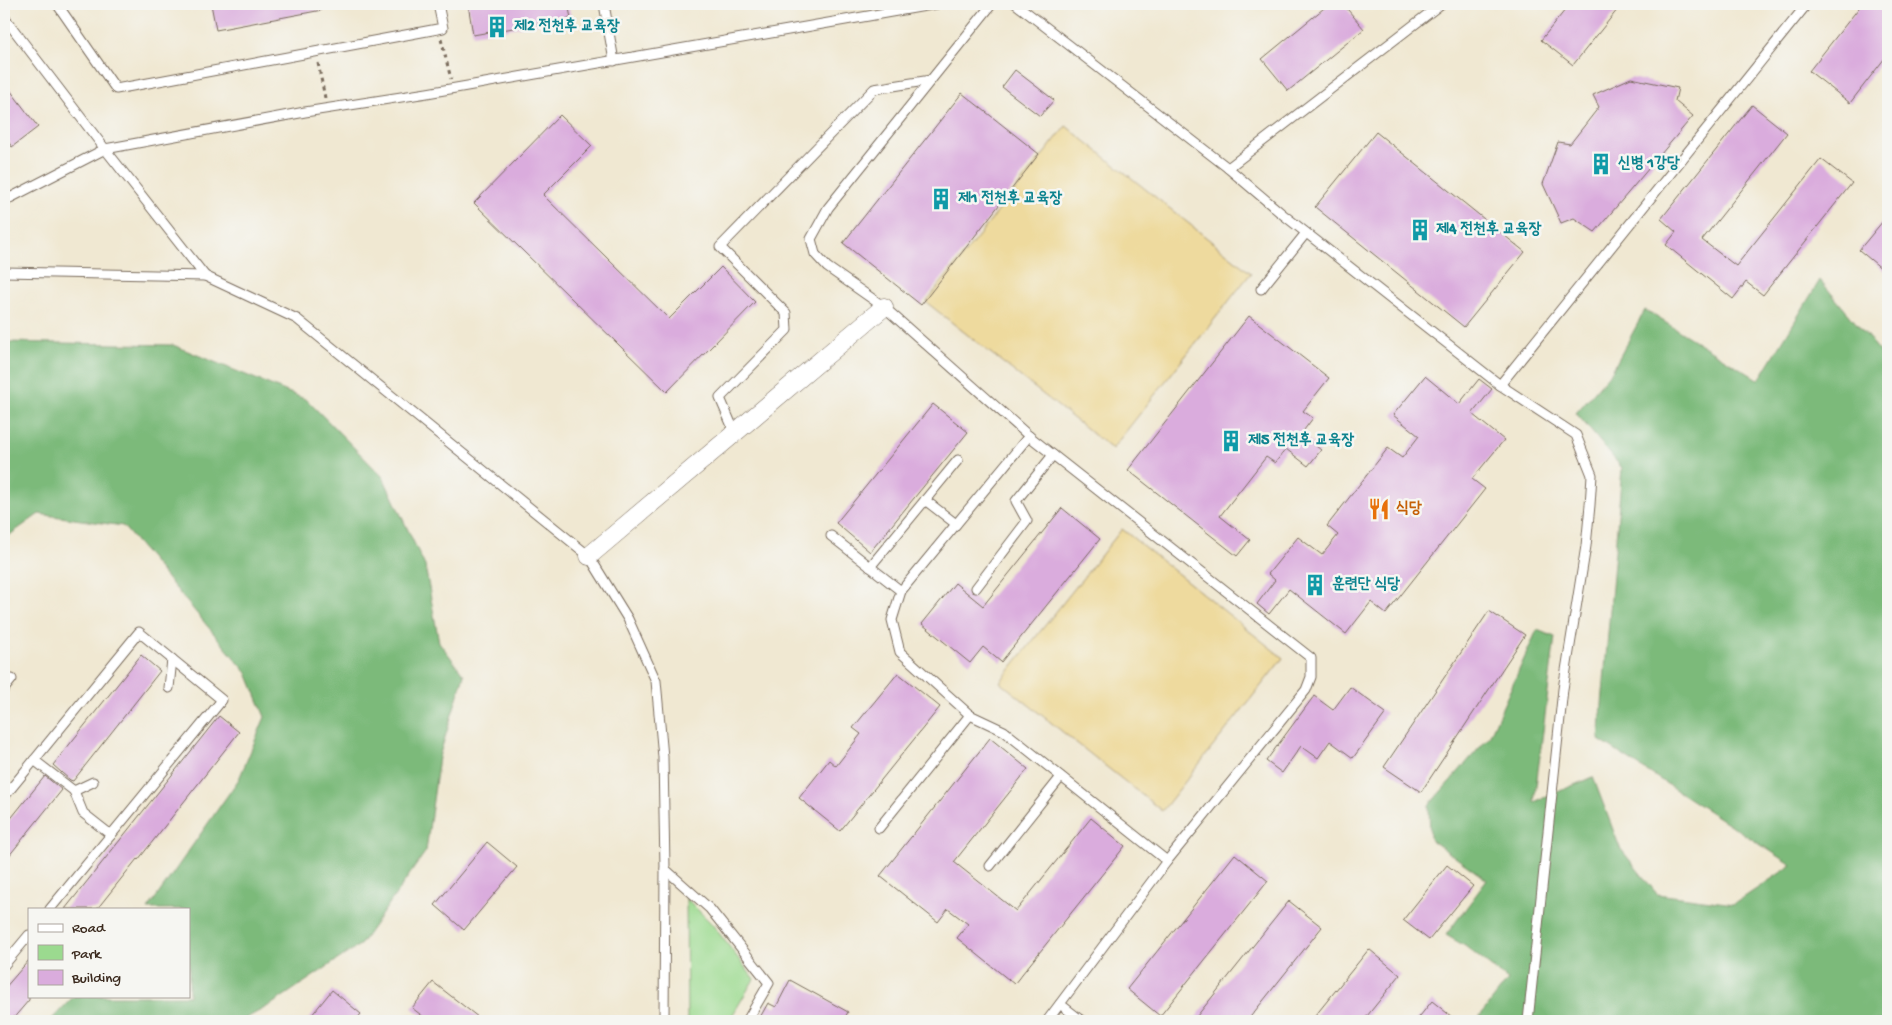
<svg xmlns="http://www.w3.org/2000/svg" width="1892" height="1025" viewBox="0 0 1892 1025" font-family="'Gochi Hand','Poor Story',sans-serif">
<style>
.green{fill:#9bda8f;stroke:#6b8256}
.forest{fill:#7cba7a;stroke:#5c724c}
.sand{fill:#eeda9e;stroke:#94825e}
.building{fill:#daacdd}
.lines{fill:none;stroke-linecap:round;stroke-linejoin:round}
.service-casing{stroke:#7a6c5d;stroke-width:11}
.minor-casing{stroke:#7a6c5d;stroke-width:19}
.path{stroke:#7a6c5d;stroke-width:3;stroke-dasharray:4 4;stroke-linecap:butt}
.service{stroke:#fff;stroke-width:9}
.minor{stroke:#fff;stroke-width:18}
.labels{text-anchor:middle;dominant-baseline:central;stroke-width:5;stroke-linejoin:round;paint-order:stroke}
.culture-label{font-size:16px;font-weight:bold;fill:#0d838f;stroke:#f6f6f2;text-anchor:start}
.food-label{font-size:16px;font-weight:bold;fill:#c56008;stroke:#f6f6f2;text-anchor:start}
</style>
<rect width="100%" height="100%" fill="#f6f6f2"/>
<filter id="ink" filterUnits="userSpaceOnUse"><feTurbulence type="fractalNoise" baseFrequency=".02" numOctaves="2"/><feDisplacementMap in="SourceGraphic" scale="10" xChannelSelector="R" yChannelSelector="G"/><feConvolveMatrix kernelMatrix="1 2 1 2 8 2 1 2 1" color-interpolation-filters="sRGB"/></filter>
<filter id="wash" filterUnits="userSpaceOnUse"><feTurbulence type="fractalNoise" baseFrequency=".0096" numOctaves="4" result="noise"/><feDisplacementMap in="SourceGraphic" scale="20" xChannelSelector="R" yChannelSelector="G"/><feGaussianBlur stdDeviation="1.12" result="paint"/><feColorMatrix in="noise" values="0 0 0 0 0 0 0 0 0 0 0 0 0 0 0 0 0 1.4 0 .05"/><feComposite in="paint" operator="in"/></filter>
<g filter="url(#wash)">
<rect width="100%" height="100%" fill="#f0e8d2"/>
<path class="green" d="M 686,898 L 712,924 L 754,979 L 729,1021 L 687,1021 Z"/>
<g class="forest">
<path d="M 1820,280 L 1888,361 L 1888,1021 L 1476,1021 L 1508,980 L 1465,946 L 1446,935 L 1487,880 L 1430,839 L 1429,805 L 1489,737 L 1537,630 L 1555,637 L 1534,802 L 1593,777 L 1620,848 L 1657,894 L 1734,904 L 1792,865 L 1599,740 L 1622,468 L 1576,413 L 1612,371 L 1645,310 L 1759,380 Z"/>
<path d="M 4,342 L 173,345 L 307,400 L 383,477 L 425,566 L 439,642 L 464,675 L 439,757 L 426,851 L 361,944 L 272,1004 L 241,1021 L 50,1021 L 74,996 L 189,996 L 189,909 L 148,909 L 239,779 L 265,717 L 247,673 L 123,526 L 39,514 L 4,539 Z"/>
</g>
<g class="sand">
<path d="M 1066,126 L 1251,273 L 1112,449 L 926,302 Z"/>
<path d="M 1122,529 L 1283,658 L 1162,811 L 1000,682 Z"/>
</g>
<g id="blocks">
<g class="building">
<path d="M 211,4 L 322,4 L 322,10 L 216,30 Z"/>
<path d="M 468,4 L 568,4 L 571,18 L 473,35 Z"/>
<path d="M 1329,4 L 1343,4 L 1364,29 L 1288,91 L 1262,59 Z"/>
<path d="M 1570,4 L 1622,4 L 1573,65 L 1541,40 Z"/>
<path d="M 1862,4 L 1888,4 L 1888,54 L 1850,103 L 1809,71 Z"/>
<path d="M 1015,70 L 1054,100 L 1040,116 L 1002,87 Z"/>
<path d="M 1631,78 L 1678,88 L 1675,101 L 1693,116 L 1595,232 L 1574,218 L 1561,223 L 1543,184 L 1558,142 L 1570,144 L 1599,107 L 1593,95 Z"/>
<path d="M 4,82 L 38,127 L 12,147 L 4,136 Z"/>
<path d="M 962,93 L 1039,154 L 921,305 L 843,243 Z"/>
<path d="M 1752,105 L 1787,133 L 1702,240 L 1736,266 L 1821,159 L 1852,183 L 1763,295 L 1746,282 L 1733,299 L 1666,245 L 1676,232 L 1661,219 Z"/>
<path d="M 560,115 L 592,146 L 543,195 L 669,319 L 721,267 L 755,302 L 667,392 L 474,203 Z"/>
<path d="M 1376,132 L 1525,252 L 1464,327 L 1315,207 Z"/>
<path d="M 1888,215 L 1888,274 L 1859,250 Z"/>
<path d="M 1249,316 L 1329,378 L 1303,411 L 1313,418 L 1301,434 L 1321,450 L 1308,466 L 1286,449 L 1275,463 L 1266,457 L 1220,516 L 1250,540 L 1237,556 L 1128,470 Z"/>
<path d="M 1425,376 L 1459,404 L 1479,379 L 1492,389 L 1472,414 L 1504,440 L 1472,479 L 1485,489 L 1386,614 L 1371,602 L 1346,634 L 1289,589 L 1269,614 L 1257,604 L 1275,580 L 1268,574 L 1298,537 L 1322,555 L 1338,535 L 1327,526 L 1388,448 L 1402,458 L 1419,436 L 1393,415 Z"/>
<path d="M 933,404 L 968,432 L 870,552 L 836,523 Z"/>
<path d="M 1062,508 L 1100,539 L 1001,662 L 983,647 L 970,663 L 922,624 L 955,583 L 983,606 Z"/>
<path d="M 1489,611 L 1525,635 L 1421,792 L 1384,767 Z"/>
<path d="M 141,655 L 160,671 L 73,781 L 70,780 L 53,765 Z"/>
<path d="M 898,673 L 940,707 L 840,831 L 799,798 L 829,760 L 836,766 L 861,734 L 853,728 Z"/>
<path d="M 1350,687 L 1386,713 L 1353,758 L 1330,741 L 1318,758 L 1301,746 L 1282,773 L 1266,761 L 1314,696 L 1333,710 Z"/>
<path d="M 219,716 L 239,732 L 138,860 L 137,859 L 97,909 L 65,909 Z"/>
<path d="M 990,738 L 1028,769 L 954,862 L 1016,911 L 1091,818 L 1125,846 L 1014,984 L 957,938 L 968,924 L 948,909 L 938,922 L 880,876 Z"/>
<path d="M 45,776 L 62,790 L 4,862 L 4,827 Z"/>
<path d="M 487,842 L 517,867 L 464,930 L 435,905 Z"/>
<path d="M 1235,854 L 1268,881 L 1160,1016 L 1127,989 Z"/>
<path d="M 1447,865 L 1473,886 L 1429,940 L 1403,920 Z"/>
<path d="M 1289,901 L 1322,927 L 1247,1021 L 1193,1021 Z"/>
<path d="M 1369,949 L 1400,975 L 1363,1021 L 1311,1021 Z"/>
<path d="M 29,960 L 29,1000 L 11,1021 L 4,1021 L 4,989 Z"/>
<path d="M 790,980 L 848,1012 L 843,1021 L 758,1021 L 768,1003 L 776,1007 Z"/>
<path d="M 433,982 L 483,1021 L 429,1021 L 412,1008 Z"/>
<path d="M 332,990 L 361,1014 L 355,1021 L 307,1021 Z"/>
<path d="M 1432,1001 L 1457,1021 L 1416,1021 Z"/>
</g>
</g>
</g>
<g filter="url(#ink)">
<use href="#blocks" fill-opacity="0" stroke="#7a6c5d" stroke-width="1"/>
<g class="lines">
<g class="service-casing">
<g id="service">
<path d="M 57,4 L 116,89 L 443,28 L 438,4"/>
<path d="M 604,4 L 614,61"/>
<path d="M 992,4 L 828,208 L 811,239 L 815,254 L 827,267 L 884,307 L 1029,436 L 1311,658 L 1311,677 L 1306,690 L 1167,861 L 1047,1021"/>
<path d="M 1016,4 L 1228,168 L 1281,213 L 1500,385 L 1576,435 L 1592,475 L 1590,505 L 1586,546 L 1563,689 L 1528,1021"/>
<path d="M 4,17 L 105,149 L 205,276"/>
<path d="M 1228,168 L 1441,4"/>
<path d="M 4,201 L 105,149 L 305,112 L 427,93 L 937,4"/>
<path d="M 4,272 L 205,276 L 297,319 L 589,556 L 628,619 L 656,681 L 663,757 L 665,869 L 664,1021"/>
<path d="M 1261,289 L 1306,233"/>
<path d="M 1500,385 L 1807,4"/>
<path d="M 735,433 L 720,398 L 787,330 L 786,313 L 720,247 L 874,89 L 931,80"/>
<path d="M 925,500 L 956,524"/>
<path d="M 831,536 L 901,591"/>
<path d="M 870,567 L 958,460"/>
<path d="M 976,588 L 1027,521 L 1016,501 L 1053,455"/>
<path d="M 169,688 L 172,659"/>
<path d="M 4,689 L 12,679"/>
<path d="M 970,715 L 1004,731 L 1167,861"/>
<path d="M 34,760 L 74,791 L 93,782"/>
<path d="M 74,791 L 83,813 L 111,835"/>
<path d="M 4,797 L 139,632 L 222,700 L 50,909"/>
<path d="M 879,828 L 970,715 L 900,652 L 892,620 L 901,591 L 1029,436"/>
<path d="M 990,866 L 1061,777"/>
<path d="M 665,869 L 710,909 L 769,983 L 747,1021"/>
<path d="M 4,965 L 29,935"/>
<path d="M 1060,1004 L 1082,1021"/>
</g>
</g>
<g class="minor-casing">
<path id="minor" d="M 589,556 L 884,307"/>
</g>
<g class="path">
<path d="M 441,39 L 451,79"/>
<path d="M 318,63 L 325,98"/>
</g>
<use href="#service" class="service"/>
<use href="#minor" class="minor"/>
</g>
</g>
<defs>
<g id="building-bare" transform="scale(1.725)"><path d="M-4-6H4V6H1V3H-1V6H-4ZM-2.5-4.3h1.7v1.8h-1.7ZM.8-4.3h1.7v1.8H.8ZM-2.5-1h1.7V.8h-1.7ZM.8-1h1.7V.8H.8Z" fill="#0f9aa8" stroke="#f6f6f2" stroke-width="2.5" paint-order="stroke"/></g>
<g id="restaurant-bare" transform="scale(1.725)"><path d="M-5-6h1v4h1v-4h1v4h1v-4h1v5L-1.5 .5V6h-2V.5L-5-1ZM5-6V6H3V1.5H1.5Q1.5-4 5-6Z" fill="#e8710a" stroke="#f6f6f2" stroke-width="2.5" paint-order="stroke"/></g>
</defs>
<g fill-rule="evenodd">
<use href="#building-bare" x="497" y="27"/>
<use href="#building-bare" x="1601" y="164"/>
<use href="#building-bare" x="941" y="199"/>
<use href="#building-bare" x="1420" y="230"/>
<use href="#building-bare" x="1231" y="441"/>
<use href="#restaurant-bare" x="1379" y="509"/>
<use href="#building-bare" x="1315" y="585"/>
</g>
<g class="labels">
<g class="culture-label">
<text x="514" y="27">제2 전천후 교육장</text>
<text x="1618" y="164">신병 1강당</text>
<text x="958" y="199">제1 전천후 교육장</text>
<text x="1436" y="230">제4 전천후 교육장</text>
<text x="1248" y="441">제5 전천후 교육장</text>
<text x="1332" y="585">훈련단 식당</text>
</g>
<g class="food-label">
<text x="1396" y="509">식당</text>
</g>
</g>
<rect width="1892" height="1025" fill="none" stroke="#f6f6f2" stroke-width="20"/>
<rect x="28" y="908" width="162" height="90" fill="#f6f6f2" stroke="#aba49d"/>
<rect x="38" y="924" width="25" height="8" fill="#ffffff" stroke="#aba49d"/>
<text x="72" y="932" font-size="15" fill="#3b2a1e">Road</text>
<rect x="38" y="945" width="25" height="15" fill="#9bda8f" stroke="#aba49d"/>
<text x="72" y="958" font-size="15" fill="#3b2a1e">Park</text>
<rect x="38" y="970" width="25" height="15" fill="#daacdd" stroke="#aba49d"/>
<text x="72" y="982" font-size="15" fill="#3b2a1e">Building</text>
</svg>
